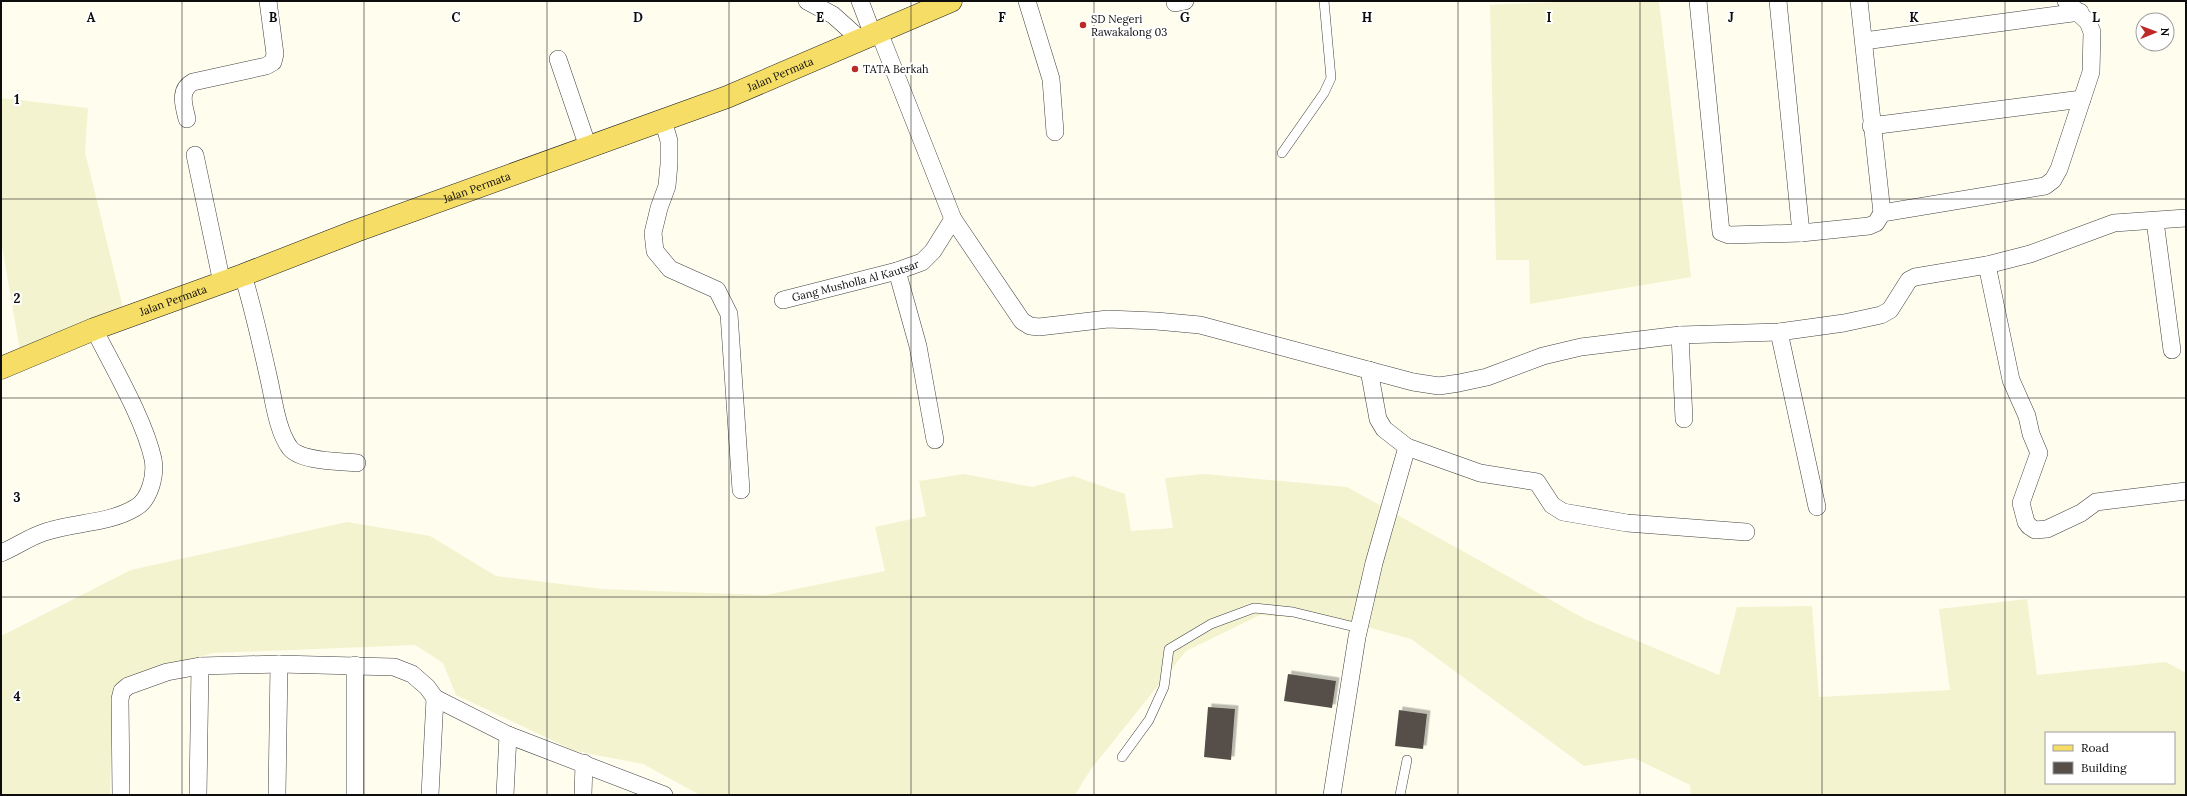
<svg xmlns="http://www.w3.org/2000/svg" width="2187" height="796" viewBox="0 0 2187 796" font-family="Lora,serif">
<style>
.farmland{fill:#f4f3cf;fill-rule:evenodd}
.building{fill:#564f4a;filter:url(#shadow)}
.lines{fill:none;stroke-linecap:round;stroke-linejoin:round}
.service-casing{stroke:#404040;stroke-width:10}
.minor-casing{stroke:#404040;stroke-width:18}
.primary-casing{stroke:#1e1e1e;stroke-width:23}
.service{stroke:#fff;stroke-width:9}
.minor{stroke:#fff;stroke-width:17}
.primary{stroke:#f6dd66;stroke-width:22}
.grid{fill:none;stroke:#0d0d0d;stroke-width:1;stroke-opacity:0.55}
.poi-dot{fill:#bb2a27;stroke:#fff;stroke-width:1.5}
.labels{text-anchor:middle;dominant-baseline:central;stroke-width:4;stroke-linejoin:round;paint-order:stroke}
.poi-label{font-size:11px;fill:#0d0d0d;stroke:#fff;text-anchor:start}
.street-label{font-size:11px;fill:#0d0d0d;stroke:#fff}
.grid-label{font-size:13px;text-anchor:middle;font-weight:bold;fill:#0d0d0d;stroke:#fff;stroke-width:4;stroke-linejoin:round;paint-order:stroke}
</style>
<defs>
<filter id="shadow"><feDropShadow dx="3.5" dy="-3.5" stdDeviation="0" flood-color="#0004"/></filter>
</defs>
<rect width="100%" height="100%" fill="#fffdee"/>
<g class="farmland">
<path d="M 1578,1 L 1659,1 L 1691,277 L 1530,304 L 1529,260 L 1496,260 L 1490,5 Z"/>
<path d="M 1,98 L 88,108 L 85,152 L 124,312 L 20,351 L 1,240 Z"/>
<path d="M 964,474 L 1032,487 L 1073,476 L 1125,494 L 1131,531 L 1173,528 L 1165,478 L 1204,474 L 1347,487 L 1585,619 L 1719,675 L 1737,607 L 1812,606 L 1819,697 L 1950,690 L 1939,609 L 2027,599 L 2037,675 L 2166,662 L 2186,673 L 2186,795 L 1691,795 L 1690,785 L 1634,758 L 1584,766 L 1411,639 L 1342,620 L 1260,615 L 1186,651 L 1091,769 L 1075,795 L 700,795 L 643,764 L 575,751 L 456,695 L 443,663 L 415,645 L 213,653 L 131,678 L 112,708 L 110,795 L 1,795 L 1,636 L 131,570 L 347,522 L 430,536 L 496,576 L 602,589 L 766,595 L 885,571 L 875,527 L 926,516 L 919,481 ZM 2046,733 L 2174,733 L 2174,783 L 2046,783 Z"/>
</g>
<g class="building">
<path d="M 1288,674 L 1336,681 L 1332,708 L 1284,701 Z"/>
<path d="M 1208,707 L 1235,709 L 1231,760 L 1204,757 Z"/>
<path d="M 1399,710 L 1427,714 L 1423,749 L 1395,746 Z"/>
</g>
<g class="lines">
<g class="service-casing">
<g id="service">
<path d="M 1282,153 L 1324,93 L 1331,78 L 1324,1"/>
<path d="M 1122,757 L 1149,720 L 1164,687 L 1169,649 L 1211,624 L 1254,608 L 1293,612 L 1359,628"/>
<path d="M 1400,795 L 1407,760"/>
</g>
</g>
<g class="minor-casing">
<g id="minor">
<path d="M 807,1 L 833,15 L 861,40"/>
<path d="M 860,1 L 873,35"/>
<path d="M 1027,1 L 1051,79 L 1055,132"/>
<path d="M 1175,1 L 1175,3 L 1185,1"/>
<path d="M 1698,1 L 1721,232 L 1729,235 L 1801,233 L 1869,226 L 1876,223 L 1882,213 L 2045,186 L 2053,180 L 2059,169 L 2091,72 L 2092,32 L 2088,22 L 2066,1"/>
<path d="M 1778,1 L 1801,233"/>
<path d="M 1859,1 L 1882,213"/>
<path d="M 879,32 L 953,219 L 1022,321 L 1030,326 L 1039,327 L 1108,319 L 1156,321 L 1200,325 L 1413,382 L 1439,386 L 1459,383 L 1487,377 L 1543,356 L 1581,347 L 1680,335 L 1779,332 L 1844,323 L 1881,315 L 1890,310 L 1909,280 L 1915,277 L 1987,265 L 2030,254 L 2114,223 L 2186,218"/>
<path d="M 1864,41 L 2080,12"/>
<path d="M 558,59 L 588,147"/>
<path d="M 187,119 C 184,106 178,90 193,82 L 266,66 L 273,62 L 275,54 L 268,1"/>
<path d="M 663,120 L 669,141 L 669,164 L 667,186 L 659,208 L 653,233 L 655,251 L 670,269 L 717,290 L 729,314 L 741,490"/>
<path d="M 1871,126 L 2082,99"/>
<path d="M 195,155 L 222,283"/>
<path d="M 2155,221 L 2172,350"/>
<path d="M 1987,265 L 2011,380 L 2027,416 L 2031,434 L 2039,453 L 2021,503 L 2026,522 L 2029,526 L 2035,530 L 2047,529 L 2081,513 L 2096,502 L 2186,491"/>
<path d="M 897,271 L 918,346 L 935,440"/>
<path d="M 243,275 C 254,311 262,348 270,384 C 274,403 278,432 290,448 C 301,462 341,461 357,463"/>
<path id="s1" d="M 783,300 L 897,271 L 922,262 L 933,251 L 953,219"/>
<path d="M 1779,332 L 1817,507"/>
<path d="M 1680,335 L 1684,419"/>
<path d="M 1407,447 L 1480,473 L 1537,482 L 1552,505 L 1563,512 L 1627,523 L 1746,532"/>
<path d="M 1,553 C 16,547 29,537 45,532 C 74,522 108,524 135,508 C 150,500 156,475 153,459 C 144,419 113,367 94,329"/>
<path d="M 355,665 L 355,795"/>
<path d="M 121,795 L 120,699 L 122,691 L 128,686 L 167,672 L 200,666 L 279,664 L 394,667 L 412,674 L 427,687 L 435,698 L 508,735 L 664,795"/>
<path d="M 198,795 L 200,666"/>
<path d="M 277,795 L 279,664"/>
<path d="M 430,795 L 435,698"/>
<path d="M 505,795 L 508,735"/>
<path d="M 583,795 L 584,763"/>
<path d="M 1332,795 L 1357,637 L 1374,563 L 1407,447 L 1384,429 L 1378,419 L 1369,370"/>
</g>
</g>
<g class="primary-casing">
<g id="primary">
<path id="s2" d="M 1,368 L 94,329 L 243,275 L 356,231 L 727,97 L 951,1"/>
</g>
</g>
<use href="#service" class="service"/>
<use href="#minor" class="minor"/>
<use href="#primary" class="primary"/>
</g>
<path class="grid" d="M 182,1 L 182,795M 364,1 L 364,795M 547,1 L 547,795M 729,1 L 729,795M 911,1 L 911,795M 1094,1 L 1094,795M 1276,1 L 1276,795M 1458,1 L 1458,795M 1640,1 L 1640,795M 1822,1 L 1822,795M 2005,1 L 2005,795M 1,199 L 2186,199M 1,398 L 2186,398M 1,597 L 2186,597"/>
<g class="poi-dot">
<circle cx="1083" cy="25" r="4"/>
<circle cx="855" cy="69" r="4"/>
</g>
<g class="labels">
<g class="poi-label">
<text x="1091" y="19">SD Negeri<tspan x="1091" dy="13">Rawakalong 03</tspan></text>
<text x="863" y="69">TATA Berkah</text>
</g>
<g class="street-label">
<text stroke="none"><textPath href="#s2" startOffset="833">Jalan Permata</textPath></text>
<text stroke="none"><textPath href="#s2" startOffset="509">Jalan Permata</textPath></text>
<text stroke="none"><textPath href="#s1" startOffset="75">Gang Musholla Al Kautsar</textPath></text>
<text stroke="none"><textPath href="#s2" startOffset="185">Jalan Permata</textPath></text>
</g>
</g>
<g class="grid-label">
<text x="91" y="22">A</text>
<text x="273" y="22">B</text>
<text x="456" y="22">C</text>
<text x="638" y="22">D</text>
<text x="820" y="22">E</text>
<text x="1002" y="22">F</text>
<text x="1185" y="22">G</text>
<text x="1367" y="22">H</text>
<text x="1549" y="22">I</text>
<text x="1731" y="22">J</text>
<text x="1914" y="22">K</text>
<text x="2096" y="22">L</text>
<text x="17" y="104">1</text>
<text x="17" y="303">2</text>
<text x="17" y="502">3</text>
<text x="17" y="701">4</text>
</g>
<rect width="2187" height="796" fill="none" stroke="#0d0d0d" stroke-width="4"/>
<rect x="2045" y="732" width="130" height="52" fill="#ffffff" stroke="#9e9e9e"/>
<rect x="2053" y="745" width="20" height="6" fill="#f6dd66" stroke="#9e9e9e"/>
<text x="2081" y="752" font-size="12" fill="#0d0d0d">Road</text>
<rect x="2053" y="762" width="20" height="12" fill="#564f4a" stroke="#9e9e9e"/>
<text x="2081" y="772" font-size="12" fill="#0d0d0d">Building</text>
<g transform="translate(2155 32) rotate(89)"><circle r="19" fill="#ffffff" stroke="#9e9e9e"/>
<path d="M0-3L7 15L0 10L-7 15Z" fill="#bb2a27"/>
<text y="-6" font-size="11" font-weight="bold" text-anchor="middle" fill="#0d0d0d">N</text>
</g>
</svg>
